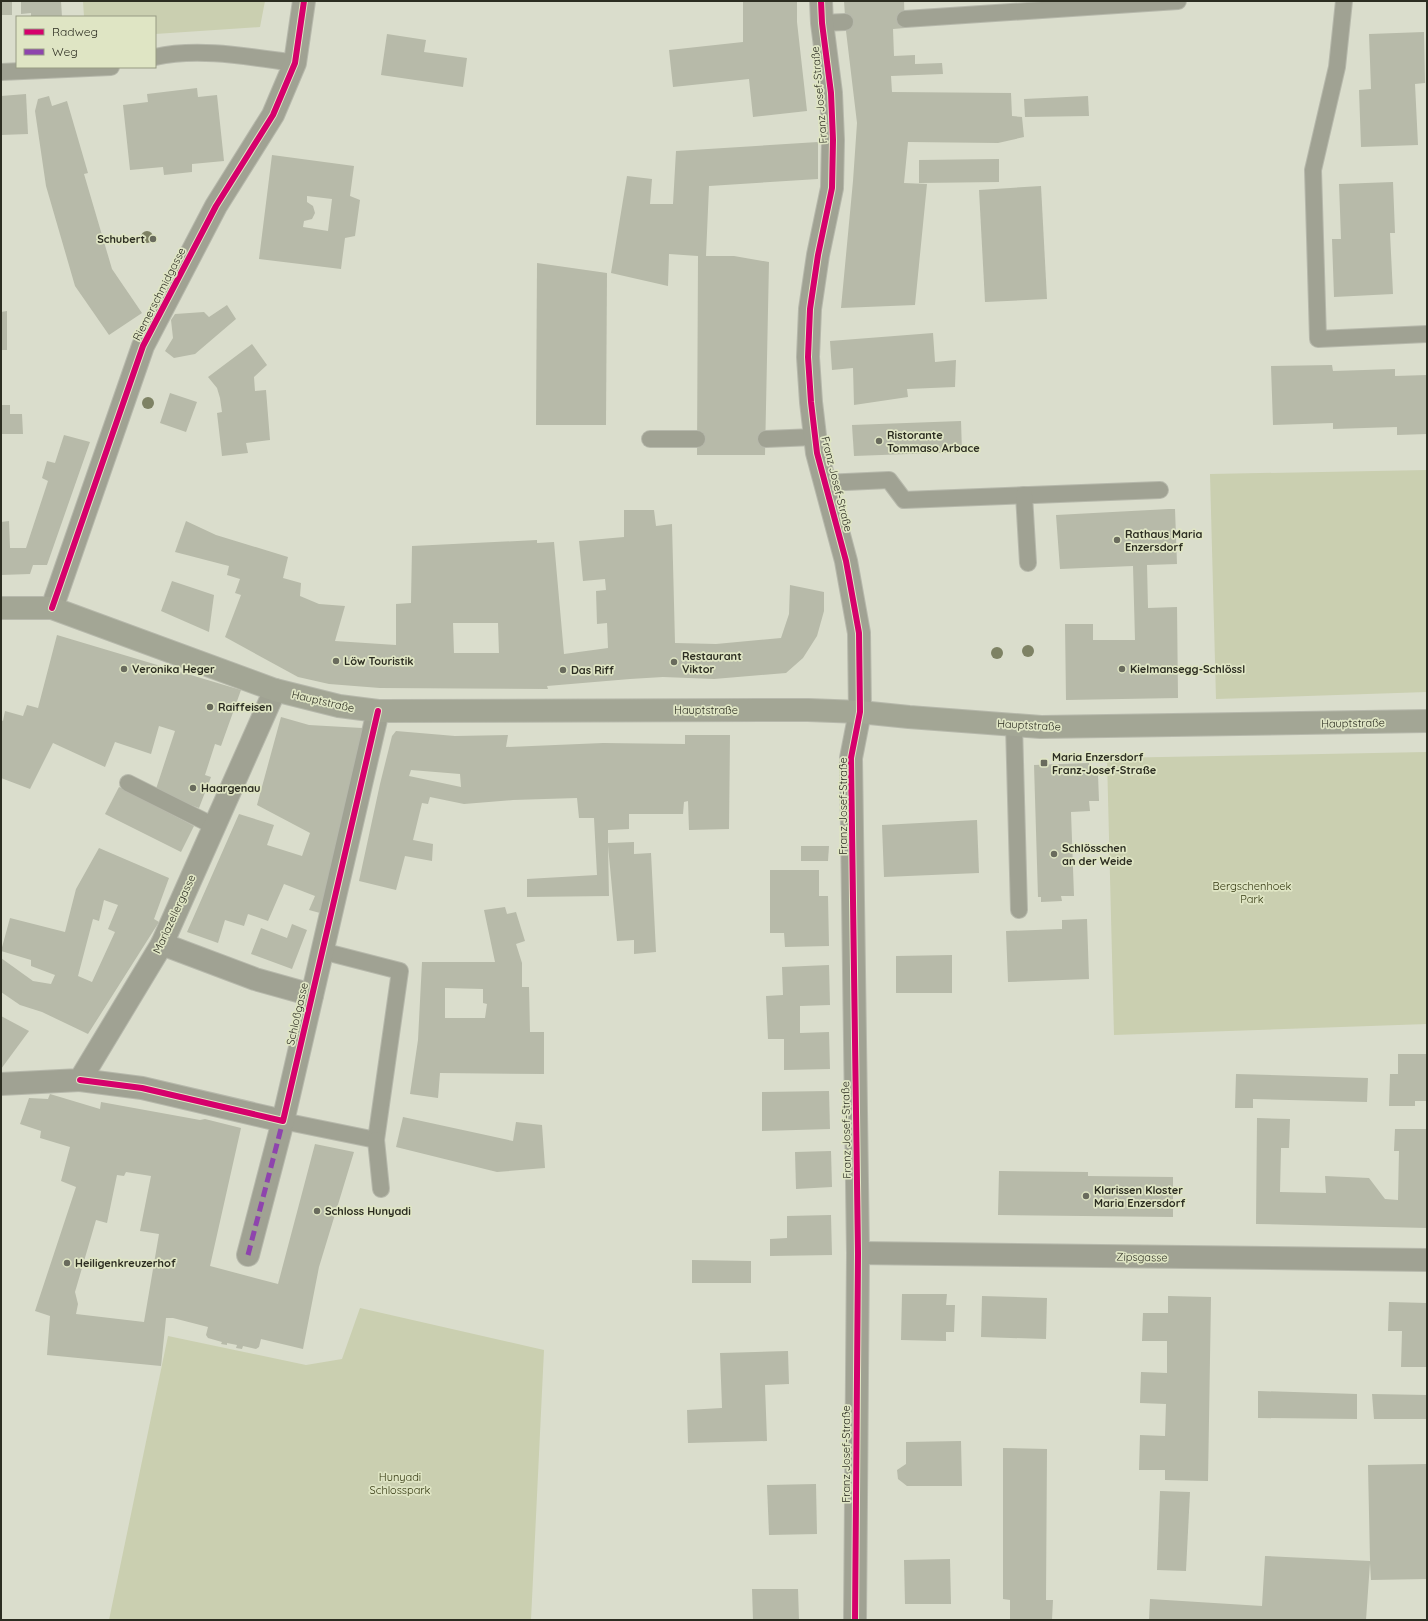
<svg xmlns="http://www.w3.org/2000/svg" width="1428" height="1621" viewBox="0 0 1428 1621" font-family="Quicksand,sans-serif">
<style>
.green{fill:#cacfb0}
.building{fill:#b7baa9;fill-rule:evenodd}
.lines{fill:none;stroke-linecap:round;stroke-linejoin:round}
.service-casing{stroke:#b6b8ab;stroke-width:18}
.pedestrian-casing{stroke:#b6b8ab;stroke-width:24}
.minor-casing{stroke:#b6b8ab;stroke-width:24}
.tertiary-casing{stroke:#b6b8ab;stroke-width:24}
.primary-casing{stroke:#b6b8ab;stroke-width:24}
.service{stroke:#a0a293;stroke-width:16}
.pedestrian{stroke:#a0a293;stroke-width:22}
.minor{stroke:#a0a293;stroke-width:22}
.tertiary{stroke:#a0a293;stroke-width:22}
.primary{stroke:#a3a695;stroke-width:22}
.quiet{stroke:#8e44ad;stroke-width:5;stroke-dasharray:10 5;stroke-linecap:butt}
.cycleway-casing{stroke:#dfe5c4;stroke-width:8}
.cycleway{stroke:#d6006c;stroke-width:6}
.tree{fill:#7e8264}
.poi-dot{fill:#696b5d;stroke:#dfe5c4;stroke-width:1.5}
.labels{text-anchor:middle;dominant-baseline:central;stroke-width:3.5;stroke-linejoin:round;paint-order:stroke}
.street-label{font-size:11px;fill:#2c2d21;stroke:#dfe5c4}
.poi-label{font-size:11px;font-weight:bold;fill:#2c2d21;stroke:#dfe5c4;text-anchor:start}
.park-label{font-size:11px;fill:#33370f;stroke:#dfe5c4}
</style>
<rect width="100%" height="100%" fill="#daddcc"/>
<g class="green">
<path d="M 83,1 L 265,1 L 260,27 L 155,34 L 155,17 L 84,17 Z"/>
<path d="M 1427,470 L 1427,692 L 1216,699 L 1210,474 Z"/>
<path d="M 1427,752 L 1427,1024 L 1114,1035 L 1107,758 Z"/>
<path d="M 360,1308 L 544,1350 L 531,1620 L 109,1620 L 168,1336 L 306,1365 L 342,1359 Z"/>
</g>
<g class="building">
<rect x="1" y="1" width="11" height="14"/>
<path d="M 21,1 L 61,1 L 62,17 L 31,17 L 31,13 L 21,14 Z"/>
<path d="M 743,1 L 797,1 L 797,22 L 807,111 L 753,117 L 749,79 L 673,87 L 669,50 L 743,42 Z"/>
<path d="M 844,1 L 904,1 L 905,28 L 893,29 L 894,56 L 915,55 L 915,64 L 942,63 L 943,74 L 891,76 L 892,92 L 1011,93 L 1012,116 L 1022,117 L 1024,137 L 998,143 L 908,142 L 904,183 L 927,184 L 915,305 L 841,308 L 853,181 L 857,123 L 846,31 Z"/>
<path d="M 1424,32 L 1425,83 L 1415,84 L 1418,145 L 1361,147 L 1359,90 L 1371,89 L 1369,34 Z"/>
<path d="M 387,34 L 426,40 L 424,52 L 467,58 L 463,87 L 381,75 Z"/>
<path d="M 197,88 L 198,97 L 217,95 L 224,161 L 192,164 L 192,172 L 164,175 L 163,167 L 130,170 L 123,105 L 148,102 L 147,94 Z"/>
<path d="M 26,94 L 28,134 L 1,135 L 1,96 Z"/>
<path d="M 49,96 L 52,106 L 67,101 L 88,173 L 84,174 L 112,269 L 142,313 L 109,335 L 75,286 L 46,186 L 35,111 L 38,99 Z"/>
<path d="M 1088,96 L 1089,116 L 1025,117 L 1024,99 Z"/>
<path d="M 818,142 L 818,179 L 709,186 L 706,256 L 734,256 L 769,262 L 765,455 L 697,455 L 698,256 L 669,254 L 668,286 L 611,273 L 627,176 L 652,179 L 650,204 L 673,204 L 676,151 Z"/>
<path d="M 272,155 L 354,166 L 350,196 L 360,200 L 355,236 L 345,238 L 341,269 L 259,259 ZM 307,196 L 332,199 L 328,231 L 303,227 L 304,221 L 312,219 L 315,213 L 313,206 L 307,202 Z"/>
<path d="M 999,159 L 999,182 L 919,183 L 919,160 Z"/>
<path d="M 1393,182 L 1395,233 L 1390,233 L 1393,294 L 1334,297 L 1332,239 L 1341,239 L 1339,184 Z"/>
<path d="M 1041,186 L 1047,299 L 985,302 L 979,190 Z"/>
<path d="M 537,263 L 607,273 L 606,425 L 536,425 Z"/>
<path d="M 227,305 L 236,319 L 195,354 L 174,358 L 165,351 L 173,338 L 171,320 L 175,314 L 204,312 L 209,317 Z"/>
<path d="M 7,311 L 7,350 L 1,350 L 1,312 Z"/>
<path d="M 933,333 L 935,362 L 956,360 L 955,387 L 907,389 L 908,397 L 854,405 L 853,368 L 832,370 L 830,341 Z"/>
<path d="M 252,344 L 267,365 L 254,377 L 255,391 L 266,390 L 270,440 L 246,443 L 248,453 L 222,456 L 217,413 L 222,412 L 220,398 L 217,388 L 208,377 Z"/>
<path d="M 1332,365 L 1333,371 L 1395,369 L 1395,376 L 1427,375 L 1427,434 L 1397,435 L 1397,427 L 1333,429 L 1333,423 L 1273,425 L 1271,366 Z"/>
<path d="M 170,393 L 197,402 L 186,432 L 160,423 Z"/>
<path d="M 1,405 L 10,405 L 10,414 L 22,414 L 23,434 L 1,434 Z"/>
<path d="M 961,421 L 962,452 L 854,456 L 852,425 Z"/>
<path d="M 64,435 L 90,442 L 47,565 L 33,565 L 30,574 L 1,575 L 1,522 L 9,521 L 10,548 L 26,548 L 48,481 L 42,478 L 47,461 L 55,463 Z"/>
<path d="M 1169,509 L 1175,509 L 1177,564 L 1147,565 L 1148,608 L 1177,607 L 1178,698 L 1066,700 L 1065,624 L 1093,624 L 1093,640 L 1135,640 L 1133,566 L 1060,569 L 1056,515 Z"/>
<path d="M 624,510 L 654,510 L 656,526 L 672,524 L 675,643 L 716,644 L 781,638 L 789,614 L 790,585 L 824,592 L 824,611 L 817,636 L 803,658 L 786,673 L 714,679 L 663,677 L 630,679 L 547,686 L 548,689 L 380,688 L 329,684 L 298,677 L 225,637 L 241,595 L 235,593 L 240,579 L 227,575 L 229,566 L 175,552 L 186,521 L 216,535 L 288,557 L 283,578 L 301,583 L 300,596 L 319,604 L 345,606 L 335,641 L 396,645 L 396,604 L 411,603 L 412,546 L 537,540 L 537,543 L 554,542 L 564,654 L 608,648 L 607,623 L 597,624 L 596,591 L 606,590 L 605,579 L 583,581 L 579,541 L 624,537 ZM 453,623 L 498,623 L 499,653 L 454,653 Z"/>
<path d="M 172,581 L 214,595 L 209,632 L 161,611 Z"/>
<path d="M 57,635 L 241,690 L 221,746 L 215,744 L 205,775 L 211,777 L 199,808 L 155,792 L 175,731 L 159,726 L 151,754 L 115,742 L 105,767 L 53,743 L 30,789 L 1,778 L 1,720 L 3,721 L 5,711 L 23,716 L 27,705 L 38,708 Z"/>
<path d="M 281,717 L 309,725 L 362,728 L 365,734 L 351,784 L 320,913 L 309,910 L 315,896 L 284,884 L 268,921 L 248,914 L 244,926 L 225,920 L 218,943 L 187,932 L 239,814 L 274,825 L 267,845 L 302,856 L 310,833 L 257,805 Z"/>
<path d="M 396,731 L 455,736 L 508,735 L 506,747 L 603,743 L 685,744 L 685,735 L 730,735 L 729,829 L 689,830 L 688,801 L 684,802 L 683,814 L 629,814 L 629,829 L 608,830 L 608,843 L 634,842 L 634,854 L 651,853 L 656,952 L 634,954 L 634,940 L 617,941 L 608,846 L 609,896 L 527,897 L 527,879 L 597,875 L 594,818 L 579,818 L 577,798 L 513,800 L 464,804 L 430,797 L 428,804 L 422,803 L 413,840 L 433,844 L 432,861 L 405,856 L 396,890 L 359,881 L 380,784 L 392,736 ZM 411,770 L 460,774 L 461,787 L 409,776 Z"/>
<path d="M 1089,763 L 1089,774 L 1098,774 L 1099,801 L 1089,801 L 1090,811 L 1071,812 L 1074,896 L 1061,896 L 1062,901 L 1041,902 L 1041,897 L 1038,897 L 1034,765 Z"/>
<path d="M 119,787 L 194,826 L 181,852 L 105,814 Z"/>
<path d="M 977,820 L 979,873 L 884,877 L 882,825 Z"/>
<path d="M 801,846 L 829,846 L 828,861 L 801,861 Z"/>
<path d="M 99,848 L 169,878 L 154,919 L 159,922 L 88,1034 L 42,1012 L 20,1005 L 1,992 L 1,958 L 33,981 L 51,984 L 55,975 L 31,966 L 31,960 L 1,951 L 10,918 L 65,932 L 76,889 ZM 104,900 L 118,905 L 108,929 L 115,932 L 92,982 L 78,976 L 93,919 L 99,921 Z"/>
<path d="M 770,870 L 819,870 L 819,896 L 828,896 L 829,946 L 785,947 L 784,933 L 770,933 Z"/>
<path d="M 505,907 L 507,914 L 516,912 L 525,941 L 516,944 L 522,963 L 522,987 L 529,987 L 530,1032 L 544,1032 L 544,1074 L 440,1073 L 438,1098 L 410,1094 L 418,1040 L 422,962 L 495,962 L 484,910 ZM 445,988 L 483,989 L 483,1003 L 487,1004 L 485,1018 L 445,1018 Z"/>
<path d="M 1087,919 L 1089,979 L 1008,982 L 1006,931 L 1062,929 L 1062,920 Z"/>
<path d="M 292,924 L 307,930 L 292,969 L 251,954 L 261,928 L 287,938 Z"/>
<path d="M 952,955 L 952,993 L 896,993 L 896,956 Z"/>
<path d="M 829,965 L 830,1005 L 800,1006 L 800,1033 L 829,1032 L 830,1069 L 784,1070 L 784,1039 L 768,1039 L 766,996 L 783,995 L 782,967 Z"/>
<path d="M 1,1016 L 29,1031 L 1,1069 Z"/>
<path d="M 1398,1054 L 1427,1054 L 1427,1101 L 1415,1101 L 1415,1106 L 1389,1106 L 1390,1074 L 1398,1074 Z"/>
<path d="M 1236,1074 L 1368,1078 L 1367,1102 L 1253,1099 L 1253,1108 L 1235,1108 Z"/>
<path d="M 829,1091 L 830,1129 L 762,1131 L 762,1092 Z"/>
<path d="M 50,1094 L 100,1109 L 101,1102 L 200,1120 L 205,1119 L 241,1128 L 210,1266 L 278,1284 L 315,1144 L 354,1152 L 319,1267 L 303,1349 L 261,1339 L 259,1347 L 256,1349 L 243,1346 L 242,1349 L 236,1348 L 237,1345 L 227,1343 L 227,1345 L 221,1344 L 222,1342 L 208,1338 L 206,1335 L 208,1327 L 173,1318 L 166,1318 L 161,1366 L 47,1355 L 50,1316 L 35,1311 L 76,1187 L 61,1181 L 70,1147 L 40,1138 L 41,1131 L 20,1124 L 29,1098 L 48,1099 ZM 126,1172 L 151,1176 L 140,1231 L 159,1234 L 144,1322 L 76,1314 L 78,1304 L 75,1292 L 96,1220 L 107,1223 L 117,1175 L 124,1176 Z"/>
<path d="M 403,1117 L 513,1141 L 516,1122 L 542,1125 L 545,1168 L 497,1172 L 396,1147 Z"/>
<path d="M 1257,1118 L 1290,1119 L 1289,1148 L 1281,1148 L 1280,1192 L 1326,1193 L 1325,1176 L 1369,1178 L 1385,1199 L 1398,1200 L 1399,1151 L 1394,1151 L 1395,1129 L 1427,1129 L 1427,1228 L 1256,1224 Z"/>
<path d="M 831,1151 L 832,1187 L 796,1189 L 795,1152 Z"/>
<path d="M 999,1171 L 1088,1172 L 1088,1176 L 1173,1177 L 1173,1217 L 998,1215 Z"/>
<path d="M 831,1215 L 832,1255 L 770,1256 L 770,1239 L 787,1238 L 787,1216 Z"/>
<path d="M 692,1260 L 751,1261 L 751,1283 L 692,1283 Z"/>
<path d="M 902,1294 L 947,1294 L 946,1305 L 955,1305 L 954,1332 L 946,1332 L 946,1341 L 901,1340 Z"/>
<path d="M 982,1296 L 1047,1298 L 1046,1339 L 981,1337 Z"/>
<path d="M 1168,1296 L 1211,1297 L 1208,1481 L 1165,1480 L 1165,1470 L 1139,1470 L 1140,1435 L 1165,1436 L 1166,1404 L 1140,1403 L 1141,1372 L 1167,1373 L 1167,1341 L 1142,1341 L 1143,1313 L 1168,1313 Z"/>
<path d="M 1389,1302 L 1427,1303 L 1427,1367 L 1401,1367 L 1402,1331 L 1388,1331 Z"/>
<path d="M 788,1351 L 789,1384 L 765,1385 L 767,1441 L 688,1443 L 687,1410 L 722,1408 L 720,1353 Z"/>
<path d="M 1258,1391 L 1357,1394 L 1357,1419 L 1258,1418 Z"/>
<path d="M 1372,1394 L 1427,1395 L 1427,1419 L 1374,1419 Z"/>
<path d="M 961,1441 L 962,1486 L 907,1486 L 898,1479 L 897,1470 L 906,1464 L 906,1442 Z"/>
<path d="M 1003,1448 L 1047,1449 L 1046,1600 L 1053,1600 L 1052,1620 L 1010,1620 L 1010,1600 L 1003,1599 Z"/>
<path d="M 1427,1464 L 1427,1579 L 1371,1580 L 1370,1563 L 1366,1620 L 1149,1620 L 1150,1599 L 1262,1606 L 1265,1556 L 1370,1561 L 1368,1465 Z"/>
<path d="M 816,1484 L 817,1534 L 769,1535 L 767,1485 Z"/>
<path d="M 1160,1491 L 1190,1492 L 1186,1571 L 1157,1570 Z"/>
<path d="M 950,1559 L 951,1604 L 905,1604 L 904,1560 Z"/>
<path d="M 752,1589 L 798,1589 L 799,1620 L 753,1620 Z"/>
</g>
<g class="lines">
<g class="service-casing">
<g id="service">
<path d="M 1344,1 L 1337,67 L 1313,170 L 1318,339 L 1427,334"/>
<path d="M 905,19 L 1178,1"/>
<path d="M 822,23 L 845,22"/>
<path d="M 155,57 C 199,47 250,57 295,63"/>
<path d="M 1,72 L 111,67"/>
<path d="M 650,439 L 697,439"/>
<path d="M 766,439 L 814,437"/>
<path d="M 824,483 L 889,480 L 904,500 L 1160,490"/>
<path d="M 1024,495 L 1028,563"/>
<path d="M 1014,725 L 1019,910"/>
<path d="M 128,783 L 214,826"/>
<path d="M 283,1121 L 376,1140 L 400,971 L 322,951"/>
<path d="M 376,1140 L 381,1189"/>
</g>
</g>
<g class="pedestrian-casing">
<path id="pedestrian" d="M 248,1255 L 283,1121"/>
</g>
<g class="minor-casing">
<g id="minor">
<path d="M 52,608 L 143,346 L 216,206 L 273,115 L 295,63 L 304,1"/>
<path d="M 162,944 L 255,979 L 312,995"/>
<path d="M 80,1080 L 142,1088 L 283,1121 L 378,711"/>
<path d="M 1,1084 L 80,1080 L 162,944 L 275,690"/>
<path d="M 858,1253 L 1427,1260"/>
<path d="M 855,1620 L 858,1253 L 851,758 L 860,712"/>
</g>
</g>
<g class="tertiary-casing">
<path id="tertiary" d="M 821,1 L 822,23 L 831,93 L 833,140 L 832,188 L 818,255 L 810,309 L 808,357 L 811,402 L 817,453 L 846,561 L 859,633 L 860,712"/>
</g>
<g class="primary-casing">
<path id="primary" d="M 1,608 L 52,608 L 275,690 L 339,706 L 378,711 L 808,710 L 860,712 L 909,717 L 1041,727 L 1427,721"/>
</g>
<use href="#service" class="service"/>
<use href="#pedestrian" class="pedestrian"/>
<use href="#minor" class="minor"/>
<use href="#tertiary" class="tertiary"/>
<use href="#primary" class="primary"/>
<path class="quiet" d="M 248,1255 L 283,1121"/>
<g class="cycleway-casing">
<g id="cycleway">
<path d="M 821,1 L 822,23 L 831,93 L 833,140 L 832,188 L 818,255 L 810,309 L 808,357 L 811,402 L 817,453 L 846,561 L 859,633 L 860,712 L 851,758 L 858,1253 L 855,1620"/>
<path d="M 52,608 L 143,346 L 216,206 L 273,115 L 295,63 L 304,1"/>
<path d="M 80,1080 L 142,1088 L 283,1121 L 378,711"/>
</g>
</g>
<use href="#cycleway" class="cycleway"/>
</g>
<g class="tree">
<circle cx="147" cy="237" r="6"/>
<circle cx="148" cy="403" r="6"/>
<circle cx="1028" cy="651" r="6"/>
<circle cx="997" cy="653" r="6"/>
</g>
<g class="poi-dot">
<circle cx="153" cy="239" r="4"/>
<circle cx="879" cy="441" r="4"/>
<circle cx="1117" cy="540" r="4"/>
<circle cx="336" cy="661" r="4"/>
<circle cx="674" cy="662" r="4"/>
<circle cx="124" cy="669" r="4"/>
<circle cx="1122" cy="669" r="4"/>
<circle cx="563" cy="670" r="4"/>
<circle cx="210" cy="707" r="4"/>
<rect x="1040" y="759" width="8" height="8" rx="2"/>
<circle cx="193" cy="788" r="4"/>
<circle cx="1054" cy="854" r="4"/>
<circle cx="1086" cy="1196" r="4"/>
<circle cx="317" cy="1211" r="4"/>
<circle cx="67" cy="1263" r="4"/>
</g>
<g class="labels">
<g class="street-label">
<text transform="translate(819 95) rotate(-95)">Franz Josef-Straße</text>
<text transform="translate(159 294) rotate(-63)">Riemerschmidgasse</text>
<text transform="translate(837 484) rotate(76)">Franz Josef-Straße</text>
<text transform="translate(323 701) rotate(13)">Hauptstraße</text>
<text x="706" y="710">Hauptstraße</text>
<text transform="translate(1353 723) rotate(-1)">Hauptstraße</text>
<text transform="translate(1029 725) rotate(3)">Hauptstraße</text>
<text transform="translate(843 806) rotate(-90)">Franz Josef-Straße</text>
<text transform="translate(174 914) rotate(-65)">Mariazellergasse</text>
<text transform="translate(297 1014) rotate(-77)">Schloßgasse</text>
<text transform="translate(846 1130) rotate(-91)">Franz Josef-Straße</text>
<text transform="translate(1142 1257) rotate(1)">Zipsgasse</text>
<text transform="translate(846 1454) rotate(-90)">Franz Josef-Straße</text>
</g>
<g class="poi-label">
<text x="145" y="239" text-anchor="end">Schubert</text>
<text x="887" y="435">Ristorante<tspan x="887" dy="13">Tommaso Arbace</tspan></text>
<text x="1125" y="534">Rathaus Maria<tspan x="1125" dy="13">Enzersdorf</tspan></text>
<text x="682" y="656">Restaurant<tspan x="682" dy="13">Viktor</tspan></text>
<text x="344" y="661">Löw Touristik</text>
<text x="132" y="669">Veronika Heger</text>
<text x="1130" y="669">Kielmansegg-Schlössl</text>
<text x="571" y="670">Das Riff</text>
<text x="218" y="707">Raiffeisen</text>
<text x="1052" y="757">Maria Enzersdorf<tspan x="1052" dy="13">Franz-Josef-Straße</tspan></text>
<text x="201" y="788">Haargenau</text>
<text x="1062" y="848">Schlösschen<tspan x="1062" dy="13">an der Weide</tspan></text>
<text x="1094" y="1190">Klarissen Kloster<tspan x="1094" dy="13">Maria Enzersdorf</tspan></text>
<text x="325" y="1211">Schloss Hunyadi</text>
<text x="75" y="1263">Heiligenkreuzerhof</text>
</g>
<g class="park-label">
<text x="1252" y="886">Bergschenhoek<tspan x="1252" dy="13">Park</tspan></text>
<text x="400" y="1477">Hunyadi<tspan x="400" dy="13">Schlosspark</tspan></text>
</g>
</g>
<rect width="1428" height="1621" fill="none" stroke="#2c2d21" stroke-width="4"/>
<rect x="16" y="16" width="140" height="52" fill="#dfe5c4" stroke="#979b83"/>
<rect x="24" y="29" width="20" height="6" fill="#d6006c" stroke="#979b83"/>
<text x="52" y="36" font-size="12" fill="#2c2d21">Radweg</text>
<rect x="24" y="49" width="20" height="6" fill="#8e44ad" stroke="#979b83"/>
<text x="52" y="56" font-size="12" fill="#2c2d21">Weg</text>
</svg>
